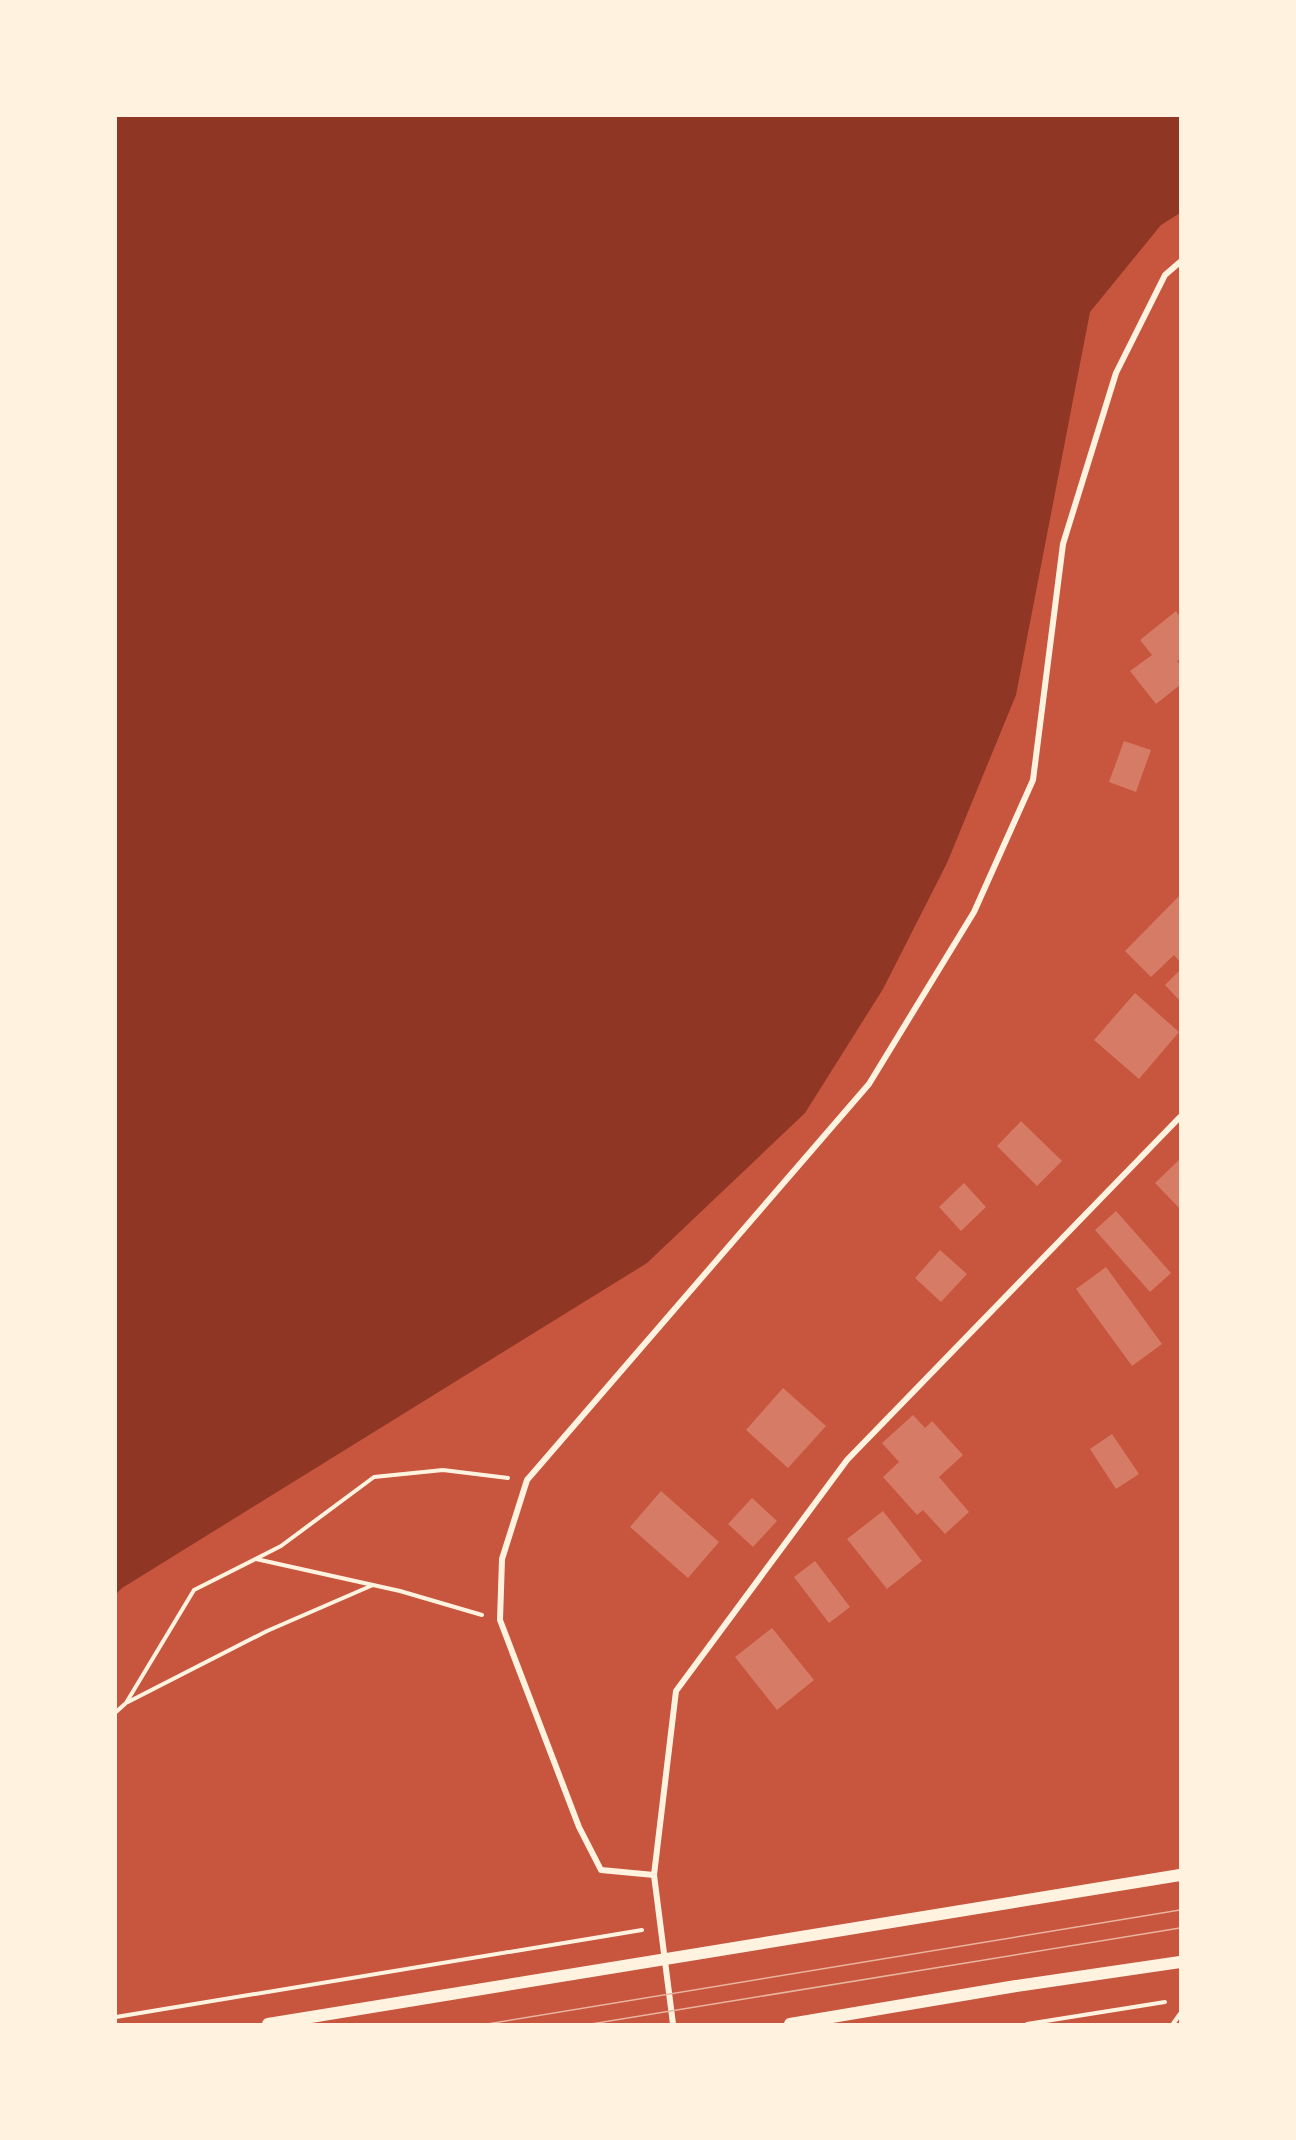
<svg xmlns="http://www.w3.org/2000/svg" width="1296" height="2140" viewBox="0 0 1296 2140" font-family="Rubik,sans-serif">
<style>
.water{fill:#8f3625}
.building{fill:#d67c66}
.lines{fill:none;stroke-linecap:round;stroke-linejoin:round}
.path{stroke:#fff3e0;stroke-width:4}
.service{stroke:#fff3e0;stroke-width:4.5}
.minor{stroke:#fff3e0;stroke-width:6}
.secondary{stroke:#fff3e0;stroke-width:12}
.tram{stroke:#e9b49f;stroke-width:1.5}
</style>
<rect width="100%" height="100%" fill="#c8553d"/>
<path class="water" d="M 116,116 L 1180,116 L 1180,213 L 1161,225 L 1090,312 L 1016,695 L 947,863 L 883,989 L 805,1113 L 647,1263 L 122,1588 L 116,1594 Z"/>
<g class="building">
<path d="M 1176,611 L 1180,617 L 1180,659 L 1177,661 L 1180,665 L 1180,685 L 1156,704 L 1130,671 L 1152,655 L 1140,640 Z"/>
<path d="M 1124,741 L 1151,750 L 1136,792 L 1109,782 Z"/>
<path d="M 1180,895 L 1180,962 L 1174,955 L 1151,977 L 1125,951 Z"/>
<path d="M 1180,970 L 1180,1001 L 1165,985 Z"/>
<path d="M 1135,993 L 1179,1032 L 1139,1079 L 1094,1040 Z"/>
<path d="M 1021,1121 L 1062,1161 L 1037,1186 L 997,1146 Z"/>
<path d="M 1180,1159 L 1180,1209 L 1155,1183 Z"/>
<path d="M 964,1183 L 986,1207 L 961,1231 L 939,1207 Z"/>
<path d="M 1116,1211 L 1171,1273 L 1150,1292 L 1095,1230 Z"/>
<path d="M 940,1250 L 967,1274 L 941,1302 L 915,1278 Z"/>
<path d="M 1106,1267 L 1162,1344 L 1132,1366 L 1076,1289 Z"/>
<path d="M 783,1388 L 826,1426 L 788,1468 L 746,1430 Z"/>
<path d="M 913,1415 L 925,1428 L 932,1421 L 963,1455 L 939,1477 L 969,1512 L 945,1534 L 923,1510 L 917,1515 L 883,1477 L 899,1462 L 882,1443 Z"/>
<path d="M 1112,1434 L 1139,1474 L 1116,1489 L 1090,1449 Z"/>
<path d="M 661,1491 L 719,1542 L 688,1578 L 630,1527 Z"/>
<path d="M 752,1498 L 777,1521 L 753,1547 L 728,1524 Z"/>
<path d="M 883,1511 L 922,1561 L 887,1589 L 847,1539 Z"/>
<path d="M 815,1561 L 850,1607 L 829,1623 L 794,1577 Z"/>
<path d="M 772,1628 L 814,1680 L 777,1710 L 735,1657 Z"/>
</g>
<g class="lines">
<g class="path">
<path d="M 256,1559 L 400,1591 L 482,1615"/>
<path d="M 128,1702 L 267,1631 L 373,1585"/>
<path d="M 116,1712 L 126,1703 L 194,1590 L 281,1546 L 374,1477 L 443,1470 L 508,1478"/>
<path d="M 116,2017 L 642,1930"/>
<path d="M 1027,2024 L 1165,2002"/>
</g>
<path class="service" d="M 1173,2024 L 1180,2014"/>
<g class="minor">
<path d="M 654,1875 L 601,1870 L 579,1827 L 500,1620 L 502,1559 L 527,1480 L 869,1084 L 974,912 L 1033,780 L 1063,544 L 1116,373 L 1165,275 L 1180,262"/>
<path d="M 673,2024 L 654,1875 L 676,1691 L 847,1460 L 1180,1117"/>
</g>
<g class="secondary">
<path d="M 268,2024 L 1180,1875"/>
<path d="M 790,2024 L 1016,1986 L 1180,1962"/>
</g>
<g class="tram">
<path d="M 487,2024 L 1180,1910"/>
<path d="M 591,2024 L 1180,1928"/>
</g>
</g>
<rect width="1296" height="2140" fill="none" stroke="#fff3e0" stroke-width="234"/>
</svg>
